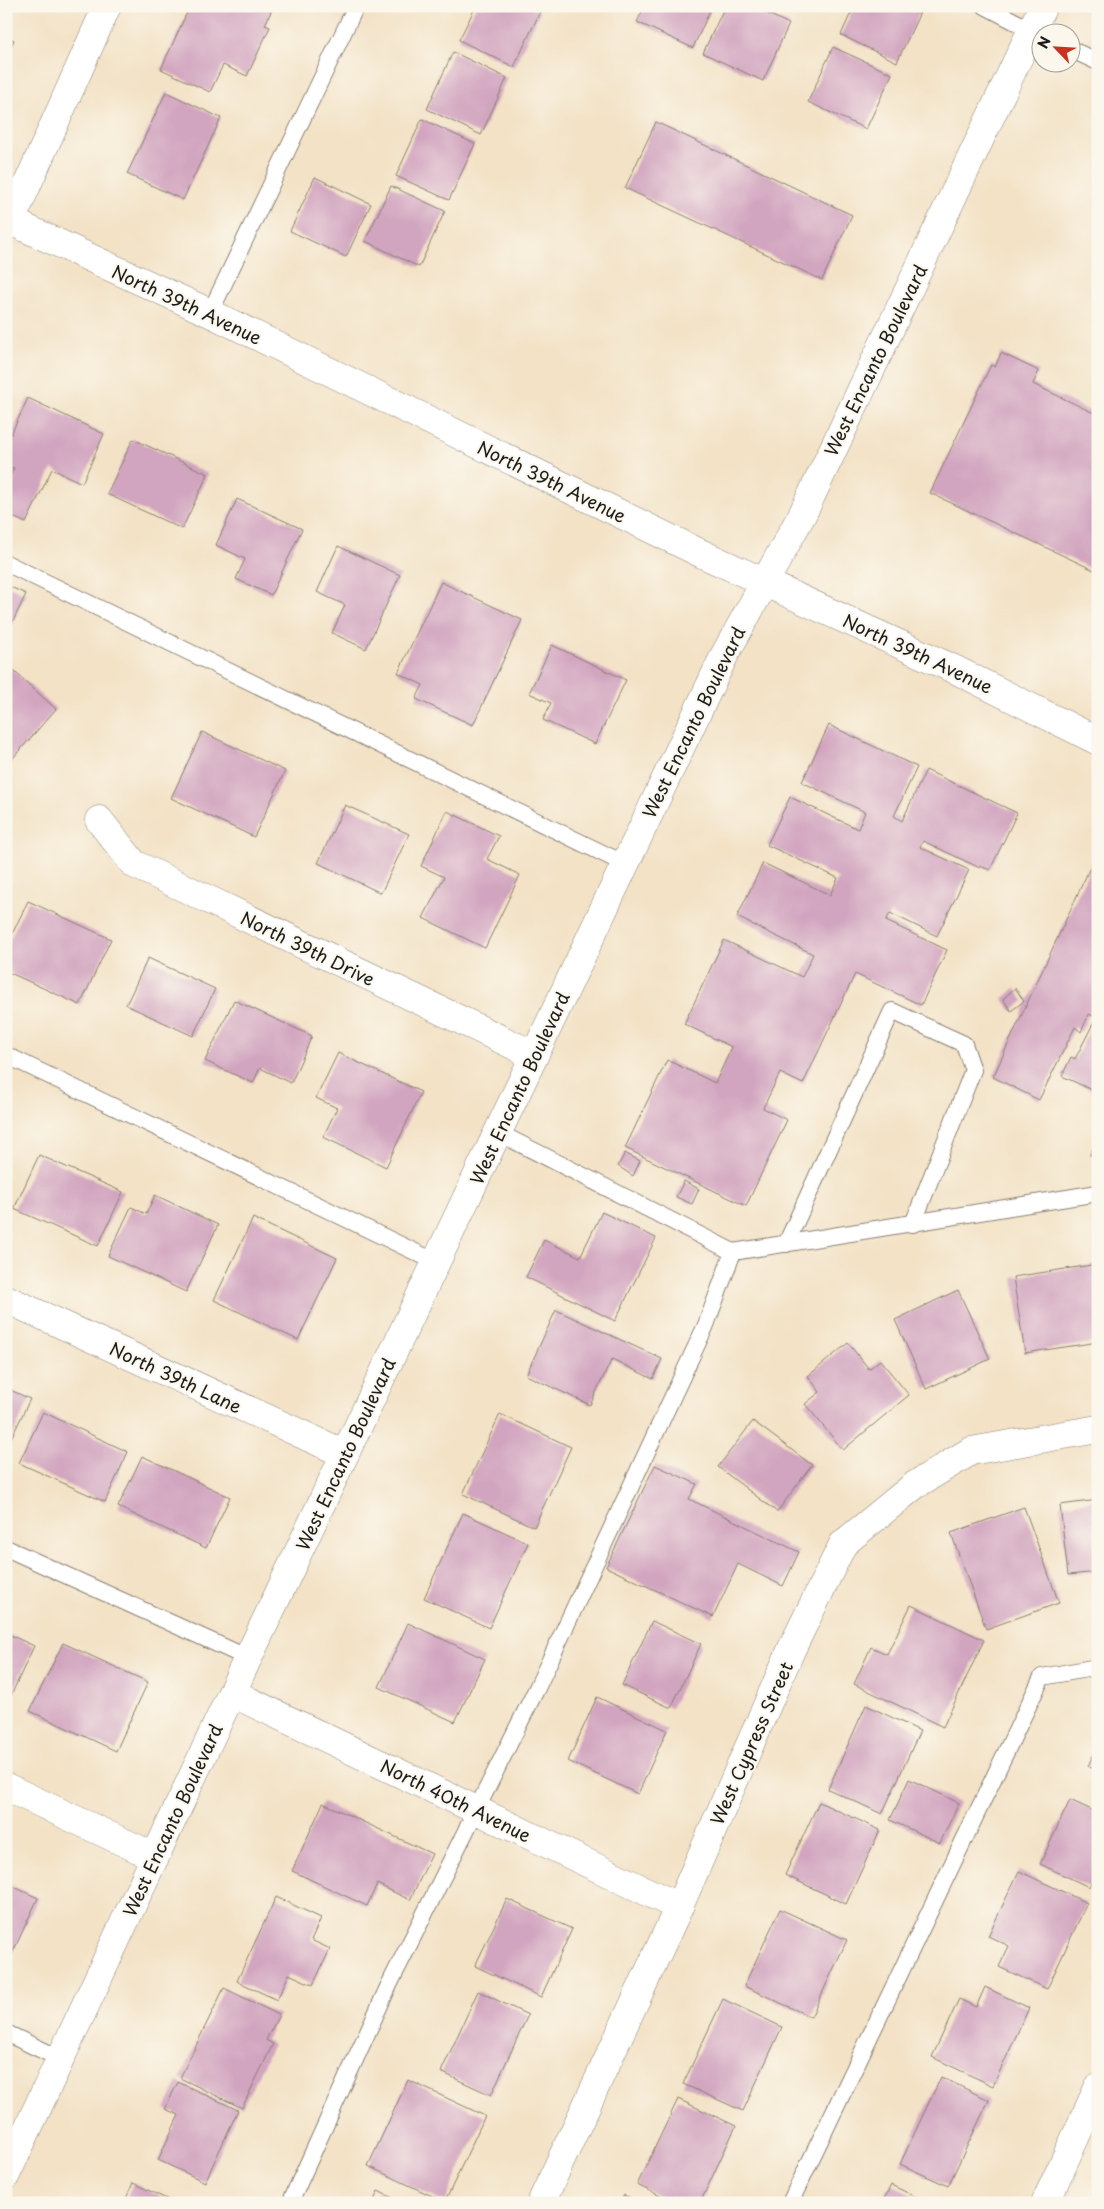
<svg xmlns="http://www.w3.org/2000/svg" width="1104" height="2209" viewBox="0 0 1104 2209" font-family="'Playpen Sans',sans-serif">
<style>
.building{fill:#d1a4bf}
.lines{fill:none;stroke-linecap:round;stroke-linejoin:round}
.lane-casing{stroke:#887f71;stroke-width:18}
.street-casing{stroke:#887f71;stroke-width:29}
.secondary-casing{stroke:#887f71;stroke-width:29}
.lane{stroke:#fff;stroke-width:16}
.street{stroke:#fff;stroke-width:28}
.secondary{stroke:#fff;stroke-width:28}
.labels{text-anchor:middle;dominant-baseline:central;stroke-width:4;stroke-linejoin:round;paint-order:stroke}
.street-label{font-size:18px;fill:#1c1c1c;stroke:#fbf7ec}
</style>
<rect width="100%" height="100%" fill="#fbf7ec"/>
<filter id="ink" filterUnits="userSpaceOnUse"><feTurbulence type="fractalNoise" baseFrequency=".02" numOctaves="2"/><feDisplacementMap in="SourceGraphic" scale="10" xChannelSelector="R" yChannelSelector="G"/><feConvolveMatrix kernelMatrix="1 2 1 2 8 2 1 2 1" color-interpolation-filters="sRGB"/></filter>
<filter id="wash" filterUnits="userSpaceOnUse"><feTurbulence type="fractalNoise" baseFrequency=".0096" numOctaves="4" result="noise"/><feDisplacementMap in="SourceGraphic" scale="20" xChannelSelector="R" yChannelSelector="G"/><feGaussianBlur stdDeviation="1.12" result="paint"/><feColorMatrix in="noise" values="0 0 0 0 0 0 0 0 0 0 0 0 0 0 0 0 0 1.4 0 .05"/><feComposite in="paint" operator="in"/></filter>
<g filter="url(#wash)">
<rect width="100%" height="100%" fill="#f3e2c6"/>
<g id="blocks">
<g class="building">
<path d="M 190,6 L 266,6 L 272,9 L 265,25 L 270,27 L 247,76 L 223,65 L 210,92 L 161,69 Z"/>
<path d="M 476,6 L 527,6 L 540,12 L 514,67 L 459,40 Z"/>
<path d="M 645,6 L 712,6 L 693,48 L 637,22 Z"/>
<path d="M 725,6 L 752,6 L 789,24 L 763,81 L 703,53 Z"/>
<path d="M 854,6 L 923,6 L 897,62 L 841,35 Z"/>
<path d="M 6,37 L 14,40 L 6,56 Z"/>
<path d="M 833,47 L 892,74 L 866,129 L 808,102 Z"/>
<path d="M 453,52 L 507,78 L 481,135 L 427,109 Z"/>
<path d="M 166,92 L 221,118 L 183,200 L 127,174 Z"/>
<path d="M 422,119 L 475,144 L 449,200 L 396,176 Z"/>
<path d="M 656,122 L 852,215 L 822,280 L 625,188 Z"/>
<path d="M 315,177 L 371,204 L 346,257 L 290,231 Z"/>
<path d="M 391,186 L 445,211 L 419,267 L 365,241 Z"/>
<path d="M 1001,353 L 1039,371 L 1033,384 L 1098,415 L 1098,572 L 930,493 L 991,365 L 995,367 Z"/>
<path d="M 28,398 L 104,434 L 82,483 L 52,469 L 26,523 L 6,514 L 6,484 L 14,468 L 6,465 L 6,445 Z"/>
<path d="M 133,439 L 208,474 L 182,529 L 107,494 Z"/>
<path d="M 237,499 L 302,529 L 271,595 L 236,579 L 245,559 L 216,545 Z"/>
<path d="M 338,546 L 400,575 L 366,649 L 332,633 L 345,605 L 317,592 Z"/>
<path d="M 441,582 L 522,620 L 473,725 L 416,699 L 423,685 L 398,673 Z"/>
<path d="M 6,585 L 26,594 L 6,636 Z"/>
<path d="M 552,645 L 626,680 L 595,744 L 543,720 L 551,703 L 529,693 Z"/>
<path d="M 6,664 L 56,709 L 6,766 Z"/>
<path d="M 829,725 L 917,767 L 894,816 L 902,821 L 926,770 L 1017,813 L 990,870 L 980,866 L 980,868 L 923,841 L 920,847 L 969,870 L 937,936 L 890,913 L 886,921 L 947,950 L 921,1005 L 855,974 L 803,1084 L 780,1073 L 763,1108 L 787,1120 L 746,1206 L 625,1148 L 667,1060 L 715,1083 L 732,1047 L 684,1024 L 724,940 L 802,977 L 813,954 L 737,917 L 763,863 L 830,895 L 838,878 L 767,845 L 790,797 L 858,829 L 865,812 L 802,782 Z"/>
<path d="M 202,732 L 285,771 L 254,837 L 171,798 Z"/>
<path d="M 345,805 L 409,834 L 381,893 L 318,863 Z"/>
<path d="M 447,811 L 499,836 L 487,859 L 520,875 L 485,948 L 423,918 L 444,877 L 421,866 Z"/>
<path d="M 1094,859 L 1098,860 L 1098,1093 L 1062,1076 L 1071,1057 L 1075,1059 L 1096,1018 L 1089,1014 L 1081,1032 L 1075,1027 L 1039,1100 L 993,1077 Z"/>
<path d="M 28,901 L 111,939 L 80,1005 L 6,971 L 6,947 Z"/>
<path d="M 148,958 L 215,989 L 193,1036 L 126,1005 Z"/>
<path d="M 1015,988 L 1024,1001 L 1011,1011 L 1003,999 Z"/>
<path d="M 234,1000 L 312,1036 L 291,1083 L 260,1068 L 253,1083 L 205,1061 Z"/>
<path d="M 338,1053 L 421,1092 L 386,1167 L 323,1137 L 337,1108 L 316,1098 Z"/>
<path d="M 1098,1136 L 1098,1159 L 1090,1155 Z"/>
<path d="M 625,1153 L 640,1161 L 633,1176 L 618,1166 Z"/>
<path d="M 39,1155 L 123,1192 L 98,1246 L 14,1209 Z"/>
<path d="M 684,1181 L 699,1189 L 692,1204 L 676,1197 Z"/>
<path d="M 155,1195 L 218,1225 L 186,1292 L 108,1256 L 131,1207 L 146,1214 Z"/>
<path d="M 602,1212 L 656,1238 L 615,1321 L 526,1277 L 544,1240 L 580,1257 Z"/>
<path d="M 253,1218 L 337,1258 L 298,1340 L 214,1300 Z"/>
<path d="M 1098,1264 L 1098,1342 L 1025,1353 L 1013,1277 Z"/>
<path d="M 958,1290 L 990,1359 L 926,1389 L 895,1320 Z"/>
<path d="M 556,1310 L 662,1359 L 653,1379 L 612,1359 L 590,1405 L 526,1375 Z"/>
<path d="M 848,1343 L 869,1369 L 880,1360 L 909,1395 L 843,1450 L 805,1404 L 820,1392 L 808,1376 Z"/>
<path d="M 6,1388 L 30,1399 L 6,1449 Z"/>
<path d="M 43,1412 L 128,1452 L 105,1502 L 19,1463 Z"/>
<path d="M 500,1414 L 571,1447 L 534,1527 L 463,1494 Z"/>
<path d="M 753,1421 L 812,1465 L 777,1512 L 718,1467 Z"/>
<path d="M 142,1456 L 230,1497 L 206,1548 L 118,1507 Z"/>
<path d="M 655,1465 L 697,1484 L 689,1499 L 799,1552 L 783,1586 L 738,1564 L 713,1617 L 606,1567 Z"/>
<path d="M 1098,1500 L 1098,1572 L 1068,1575 L 1060,1505 Z"/>
<path d="M 1024,1507 L 1059,1603 L 986,1629 L 951,1533 Z"/>
<path d="M 463,1513 L 528,1543 L 489,1628 L 424,1598 Z"/>
<path d="M 911,1605 L 984,1640 L 943,1727 L 854,1684 L 871,1647 L 887,1654 Z"/>
<path d="M 652,1621 L 701,1644 L 671,1708 L 622,1685 Z"/>
<path d="M 408,1623 L 485,1659 L 455,1722 L 379,1687 Z"/>
<path d="M 6,1633 L 34,1646 L 6,1706 Z"/>
<path d="M 63,1643 L 148,1682 L 116,1751 L 30,1711 Z"/>
<path d="M 597,1697 L 667,1730 L 638,1794 L 568,1761 Z"/>
<path d="M 866,1705 L 920,1731 L 882,1814 L 828,1789 Z"/>
<path d="M 1098,1745 L 1098,1771 L 1088,1766 Z"/>
<path d="M 909,1779 L 959,1803 L 940,1843 L 890,1820 Z"/>
<path d="M 1070,1800 L 1098,1813 L 1098,1869 L 1089,1887 L 1040,1864 Z"/>
<path d="M 819,1802 L 880,1830 L 846,1904 L 785,1875 Z"/>
<path d="M 323,1803 L 432,1854 L 410,1900 L 377,1884 L 367,1906 L 292,1871 Z"/>
<path d="M 1019,1871 L 1087,1903 L 1047,1989 L 999,1967 L 1009,1946 L 988,1936 Z"/>
<path d="M 6,1883 L 38,1898 L 6,1967 Z"/>
<path d="M 276,1897 L 321,1918 L 311,1940 L 330,1949 L 313,1985 L 289,1974 L 277,2000 L 237,1981 Z"/>
<path d="M 507,1899 L 572,1929 L 541,1997 L 475,1966 Z"/>
<path d="M 780,1909 L 847,1940 L 811,2017 L 744,1986 Z"/>
<path d="M 985,1987 L 1029,2008 L 993,2086 L 932,2057 L 959,1999 L 976,2007 Z"/>
<path d="M 224,1988 L 279,2015 L 266,2040 L 273,2044 L 242,2108 L 180,2078 Z"/>
<path d="M 478,1991 L 528,2015 L 491,2095 L 441,2072 Z"/>
<path d="M 723,1999 L 782,2027 L 743,2111 L 683,2084 Z"/>
<path d="M 941,2077 L 989,2100 L 948,2186 L 900,2164 Z"/>
<path d="M 408,2080 L 485,2116 L 445,2202 L 368,2166 Z"/>
<path d="M 178,2082 L 238,2110 L 205,2182 L 158,2160 L 179,2115 L 165,2109 Z"/>
<path d="M 678,2099 L 736,2126 L 700,2203 L 675,2203 L 637,2185 Z"/>
<path d="M 133,2183 L 175,2203 L 124,2203 Z"/>
<path d="M 891,2185 L 929,2203 L 882,2203 Z"/>
<path d="M 378,2191 L 403,2203 L 373,2203 Z"/>
<path d="M 624,2195 L 641,2203 L 620,2203 Z"/>
</g>
</g>
</g>
<g filter="url(#ink)">
<use href="#blocks" fill-opacity="0" stroke="#887f71" stroke-width="1"/>
<g class="lines">
<g class="lane-casing">
<g id="lane">
<path d="M 985,6 L 1037,33"/>
<path d="M 1072,50 L 1098,62"/>
<path d="M 210,313 L 356,6"/>
<path d="M 6,563 L 625,864"/>
<path d="M 6,1055 L 436,1262"/>
<path d="M 497,1132 L 733,1252"/>
<path d="M 786,1244 L 892,1011 L 964,1044 L 973,1070 L 913,1224"/>
<path d="M 6,1548 L 248,1658"/>
<path d="M 6,2033 L 61,2059"/>
<path d="M 290,2203 L 389,1985 L 537,1688 L 706,1325 L 733,1252 L 1098,1193"/>
<path d="M 790,2203 L 1042,1677 L 1098,1667"/>
</g>
</g>
<g class="street-casing">
<g id="street">
<path d="M 11,221 L 107,6"/>
<path d="M 99,820 L 134,864 L 534,1055"/>
<path d="M 6,1299 L 345,1454"/>
<path d="M 232,1693 L 679,1907"/>
<path d="M 6,1787 L 155,1857"/>
<path d="M 541,2203 L 679,1907 L 792,1648 L 843,1544 L 915,1485 L 971,1451 L 1098,1429"/>
<path d="M 1045,2203 L 1098,2088"/>
</g>
</g>
<g class="secondary-casing">
<g id="secondary">
<path d="M 6,219 L 210,313 L 698,552 L 956,670 L 1098,741"/>
<path d="M 6,2175 L 248,1658 L 725,654 L 803,513 L 1043,6"/>
</g>
</g>
<use href="#lane" class="lane"/>
<use href="#street" class="street"/>
<use href="#secondary" class="secondary"/>
</g>
</g>
<g class="labels">
<g class="street-label">
<text transform="translate(187 304) rotate(25)">North 39th Avenue</text>
<text transform="translate(875 360) rotate(-64)">West Encanto Boulevard</text>
<text transform="translate(552 481) rotate(26)">North 39th Avenue</text>
<text transform="translate(918 653) rotate(25)">North 39th Avenue</text>
<text transform="translate(693 722) rotate(-64)">West Encanto Boulevard</text>
<text transform="translate(308 948) rotate(26)">North 39th Drive</text>
<text transform="translate(519 1088) rotate(-65)">West Encanto Boulevard</text>
<text transform="translate(176 1377) rotate(25)">North 39th Lane</text>
<text transform="translate(345 1454) rotate(-65)">West Encanto Boulevard</text>
<text transform="translate(751 1743) rotate(-66)">West Cypress Street</text>
<text transform="translate(456 1800) rotate(26)">North 40th Avenue</text>
<text transform="translate(172 1820) rotate(-65)">West Encanto Boulevard</text>
</g>
</g>
<rect width="1104" height="2209" fill="none" stroke="#fbf7ec" stroke-width="25"/>
<g transform="translate(1056 48) rotate(295)"><circle r="24" fill="#fbf7ec" stroke="#a29f99"/>
<path d="M0-4L9 19L0 12L-9 19Z" fill="#c8321e"/>
<text y="-8" font-size="14" font-weight="bold" text-anchor="middle" fill="#1c1c1c">N</text>
</g>
</svg>
